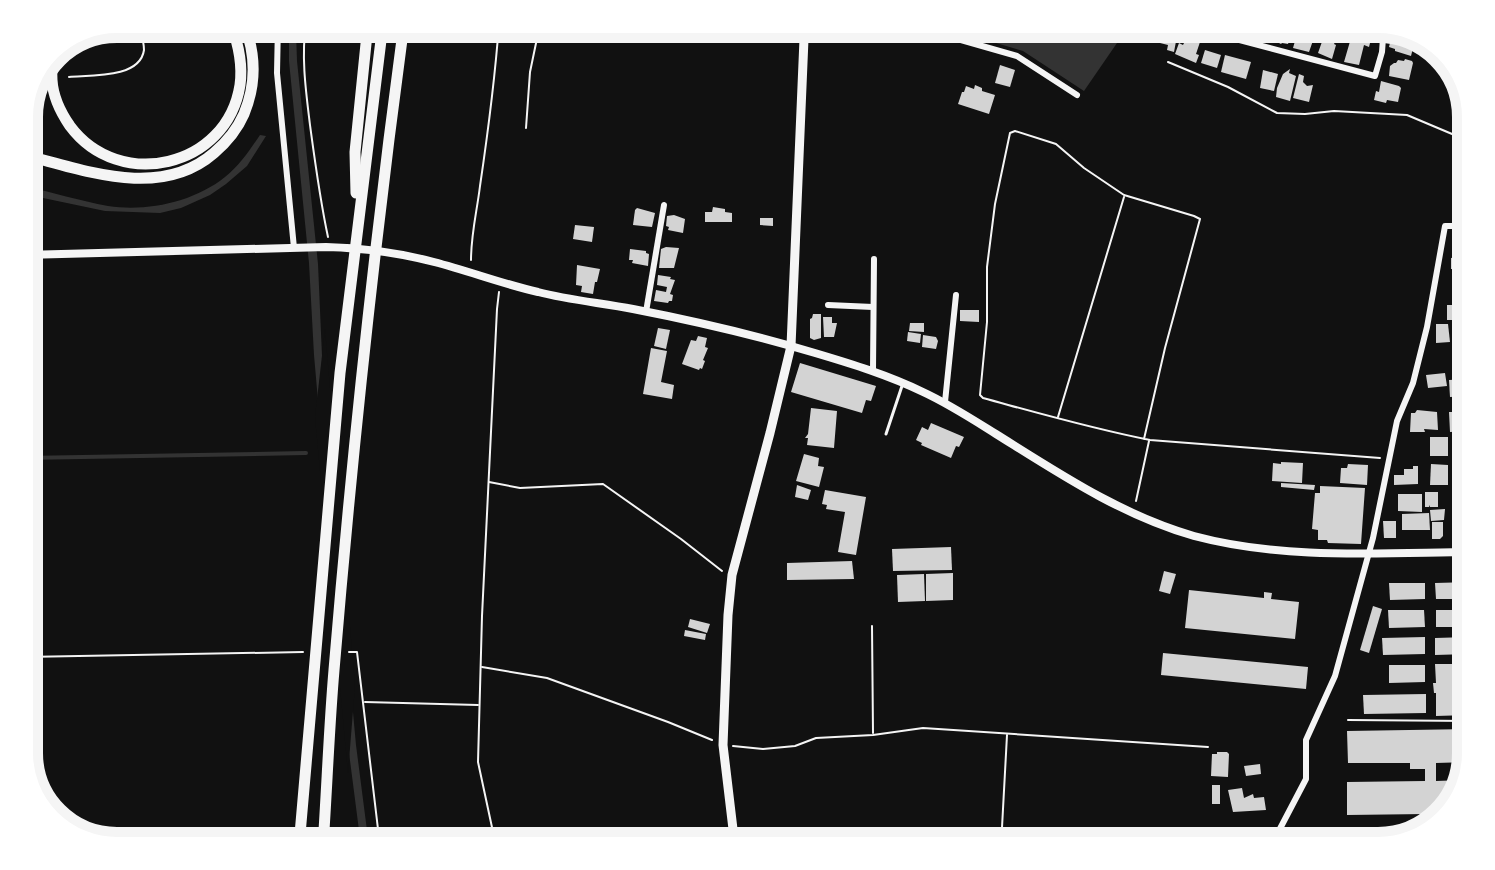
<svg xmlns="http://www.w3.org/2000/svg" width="1495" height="870" viewBox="0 0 1495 870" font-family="'Public Sans',sans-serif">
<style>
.water{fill:#333}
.pier{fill:#111}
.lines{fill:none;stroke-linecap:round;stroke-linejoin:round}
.stream{stroke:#333;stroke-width:4}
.building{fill:#d3d3d3}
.path{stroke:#f5f5f5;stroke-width:2}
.service{stroke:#f5f5f5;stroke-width:3}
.minor{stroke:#f5f5f5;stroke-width:6}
.tertiary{stroke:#f5f5f5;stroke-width:8}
.secondary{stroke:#f5f5f5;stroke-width:9}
.motorway{stroke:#f5f5f5;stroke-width:11}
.rim{fill:none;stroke:#f5f5f5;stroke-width:10}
</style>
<rect width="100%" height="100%" fill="#111"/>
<g class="water">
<path d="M 289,24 L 297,24 L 296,32 L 297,61 L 318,264 L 322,356 L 335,518 L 356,745 L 369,846 L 361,846 L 348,745 L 314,355 L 309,263 L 289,61 Z"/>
<path d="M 932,24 L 1125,24 L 1128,27 L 1084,91 L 1023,51 Z"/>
<path d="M 260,135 L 266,136 L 247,166 L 226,184 L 210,195 L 181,208 L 160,213 L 105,211 L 24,194 L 24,186 C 52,192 80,201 108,206 C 147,212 194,202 225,177 C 240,165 249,151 260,135 Z"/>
</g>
<path class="pier" d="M 325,329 L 355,686 L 348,773 L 315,417 Z"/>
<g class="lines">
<path class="stream" d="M 24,458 L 306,453"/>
</g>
<g class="building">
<path d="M 1152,24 L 1155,24 L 1153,30 L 1157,31 L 1158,26 L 1171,28 L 1169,35 L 1177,36 L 1174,52 L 1167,50 L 1168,45 L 1148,40 Z"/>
<path d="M 1223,24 L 1240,24 L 1238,31 L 1235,30 L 1233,32 L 1222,28 Z"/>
<path d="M 1246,24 L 1264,27 L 1260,40 L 1243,35 Z"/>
<path d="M 1275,24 L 1283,24 L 1283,28 L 1285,27 L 1296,30 L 1293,39 L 1290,38 L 1288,44 L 1282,43 L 1281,44 L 1271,39 Z"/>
<path d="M 1307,29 L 1316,32 L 1309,52 L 1293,48 L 1297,34 L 1300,35 L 1301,31 L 1306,32 Z"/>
<path d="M 1392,34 L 1413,39 L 1411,48 L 1413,48 L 1411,56 L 1395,51 L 1395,49 L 1389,47 Z"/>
<path d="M 1192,36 L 1201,39 L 1196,54 L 1199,55 L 1196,63 L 1175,54 L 1179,43 L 1183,45 L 1185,41 L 1189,43 Z"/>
<path d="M 1324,36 L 1330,38 L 1329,40 L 1335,42 L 1334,44 L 1336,45 L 1332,59 L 1318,53 Z"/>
<path d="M 1351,38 L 1370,43 L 1369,47 L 1364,45 L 1359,65 L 1344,62 Z"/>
<path d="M 1205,50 L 1221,55 L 1217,68 L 1201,63 Z"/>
<path d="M 1225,55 L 1251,62 L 1246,79 L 1221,72 Z"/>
<path d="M 1405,59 L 1412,61 L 1413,63 L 1409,80 L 1389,76 L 1390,66 L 1394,63 L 1396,63 L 1398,60 L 1404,61 Z"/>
<path d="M 1000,65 L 1015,70 L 1010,87 L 995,83 Z"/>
<path d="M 1290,69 L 1289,73 L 1296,76 L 1290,101 L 1276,97 L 1277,88 L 1283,74 Z"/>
<path d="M 1263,70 L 1278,74 L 1274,91 L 1260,88 Z"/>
<path d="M 1299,74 L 1304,76 L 1303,82 L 1307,86 L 1313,85 L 1309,102 L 1293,98 Z"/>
<path d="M 1381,81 L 1399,86 L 1401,88 L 1398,102 L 1387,100 L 1386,103 L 1374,100 L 1376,91 L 1379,92 Z"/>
<path d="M 975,85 L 982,88 L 982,91 L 995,95 L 989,114 L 958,104 L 962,92 L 964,92 L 966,86 L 974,89 Z"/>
<path d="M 1464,196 L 1471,196 L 1471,216 L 1463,216 L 1463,208 L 1466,208 Z"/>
<path d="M 713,207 L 725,209 L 725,212 L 732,213 L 732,222 L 705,222 L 705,212 L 712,212 Z"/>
<path d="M 637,208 L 655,213 L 652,227 L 633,225 L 635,210 Z"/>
<path d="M 674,215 L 685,219 L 683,233 L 668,230 L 669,227 L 666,226 L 667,216 Z"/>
<path d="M 760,218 L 773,218 L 773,226 L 760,225 Z"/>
<path d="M 575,225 L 594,227 L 592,242 L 573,239 Z"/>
<path d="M 666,247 L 679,248 L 674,268 L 659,268 L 661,249 Z"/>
<path d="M 630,249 L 646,251 L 646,253 L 649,254 L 648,266 L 632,263 L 633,260 L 629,260 Z"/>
<path d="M 1458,257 L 1459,260 L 1471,259 L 1471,269 L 1451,269 L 1451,258 Z"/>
<path d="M 577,265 L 600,269 L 597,282 L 595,282 L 593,294 L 581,292 L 582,286 L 576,285 Z"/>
<path d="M 658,275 L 671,277 L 670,279 L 675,280 L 670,294 L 673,295 L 672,301 L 669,301 L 668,303 L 654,301 L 656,290 L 666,292 L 667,287 L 657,285 Z"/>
<path d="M 1458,279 L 1471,279 L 1471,294 L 1458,293 Z"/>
<path d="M 1457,304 L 1471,304 L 1471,320 L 1456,319 Z"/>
<rect x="1447" y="305" width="7" height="15"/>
<path d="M 960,310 L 979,310 L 979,322 L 960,321 Z"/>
<path d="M 813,314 L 821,314 L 821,338 L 814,340 L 810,338 L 810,319 L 812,318 Z"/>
<path d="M 823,317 L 832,317 L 832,323 L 837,323 L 834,337 L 824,337 Z"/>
<path d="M 910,323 L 924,323 L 924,332 L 909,331 Z"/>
<path d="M 1436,324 L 1448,324 L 1450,342 L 1436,343 Z"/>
<path d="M 658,328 L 670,330 L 666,349 L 654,346 Z"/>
<path d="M 908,332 L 921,334 L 920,343 L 907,341 Z"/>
<path d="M 923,335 L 936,337 L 938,341 L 936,349 L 922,347 Z"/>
<path d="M 698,336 L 707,338 L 705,347 L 708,348 L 703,360 L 705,361 L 702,369 L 700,368 L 699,370 L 682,364 L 691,340 L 696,341 Z"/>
<path d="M 651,348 L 667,351 L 661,382 L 674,385 L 672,399 L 643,394 Z"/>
<path d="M 1465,354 L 1471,354 L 1471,372 L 1454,372 L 1453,356 Z"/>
<path d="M 800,363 L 876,386 L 871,401 L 866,400 L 862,413 L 791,392 Z"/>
<path d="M 1445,373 L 1447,386 L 1428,388 L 1426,375 Z"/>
<path d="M 1469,379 L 1470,396 L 1450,397 L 1449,380 Z"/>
<path d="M 811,408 L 837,411 L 834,448 L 807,445 L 808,438 L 805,438 L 808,434 Z"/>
<path d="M 1417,410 L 1437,412 L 1438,430 L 1424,429 L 1425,432 L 1410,432 L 1411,413 L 1415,413 Z"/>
<path d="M 1460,410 L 1468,410 L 1468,413 L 1471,413 L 1471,431 L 1450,432 L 1449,412 L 1460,412 Z"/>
<path d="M 931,423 L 964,437 L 959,447 L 956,446 L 951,458 L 921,445 L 922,443 L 916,440 L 922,427 L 928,430 Z"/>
<rect x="1459" y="434" width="11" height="20"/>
<rect x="1430" y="437" width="18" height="19"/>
<path d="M 804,454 L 819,458 L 818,466 L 824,467 L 819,487 L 796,481 Z"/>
<path d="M 1281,462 L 1303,463 L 1302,483 L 1272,481 L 1273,463 L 1281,464 Z"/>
<path d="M 1459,462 L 1471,462 L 1471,482 L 1460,483 Z"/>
<path d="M 1348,464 L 1368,465 L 1367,485 L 1340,483 L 1341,468 L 1347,468 Z"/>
<path d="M 1431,464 L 1448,465 L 1448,485 L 1430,485 Z"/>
<path d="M 1413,466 L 1418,466 L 1418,484 L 1394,485 L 1394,475 L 1404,475 L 1404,469 L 1413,469 Z"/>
<path d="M 1281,483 L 1315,485 L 1314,490 L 1281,487 Z"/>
<path d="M 797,485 L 811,490 L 808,500 L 795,497 Z"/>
<path d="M 1320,486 L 1365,488 L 1361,544 L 1328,543 L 1327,540 L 1318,540 L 1318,530 L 1312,529 L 1315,493 L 1320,493 Z"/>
<path d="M 1453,487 L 1470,487 L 1471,520 L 1454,520 Z"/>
<path d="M 825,490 L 866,497 L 856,555 L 838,552 L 845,512 L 826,509 L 827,505 L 822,504 Z"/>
<path d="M 1425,492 L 1438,492 L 1438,507 L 1430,507 L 1430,505 L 1429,507 L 1425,507 Z"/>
<path d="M 1398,494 L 1422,494 L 1422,512 L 1398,511 Z"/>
<path d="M 1445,509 L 1444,520 L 1431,521 L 1430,510 Z"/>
<path d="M 1429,513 L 1430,530 L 1402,530 L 1402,514 Z"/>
<path d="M 1383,521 L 1396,521 L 1396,538 L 1384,538 Z"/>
<path d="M 1432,522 L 1443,522 L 1443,536 L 1440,539 L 1432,539 Z"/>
<path d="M 951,547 L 952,570 L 893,571 L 892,549 Z"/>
<path d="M 852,561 L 854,579 L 787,580 L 787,563 Z"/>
<path d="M 1164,571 L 1176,574 L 1170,594 L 1159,591 Z"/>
<path d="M 953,573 L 953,600 L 926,601 L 926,574 Z"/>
<path d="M 924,574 L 925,601 L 898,602 L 897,575 Z"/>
<path d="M 1471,582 L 1471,599 L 1436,599 L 1435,583 Z"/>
<path d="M 1389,583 L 1425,583 L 1425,599 L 1390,600 Z"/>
<path d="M 1189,590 L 1264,598 L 1264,592 L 1272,593 L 1271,599 L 1299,602 L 1295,639 L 1185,628 Z"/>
<path d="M 1373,606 L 1382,609 L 1369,653 L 1360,650 Z"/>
<path d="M 1388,610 L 1424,610 L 1425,627 L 1389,628 Z"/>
<rect x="1436" y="610" width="35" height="17"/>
<path d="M 690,619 L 710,624 L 707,633 L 688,627 Z"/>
<path d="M 685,630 L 706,634 L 705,640 L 684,636 Z"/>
<path d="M 1425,637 L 1425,654 L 1383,655 L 1382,638 Z"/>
<path d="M 1468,637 L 1469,654 L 1435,655 L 1435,638 Z"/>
<path d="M 1163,653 L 1308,667 L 1306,689 L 1161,675 Z"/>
<path d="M 1435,664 L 1470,664 L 1469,715 L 1436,716 L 1436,693 L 1434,693 L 1433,683 L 1436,683 Z"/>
<path d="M 1389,665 L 1425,665 L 1425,682 L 1389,683 Z"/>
<path d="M 1426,694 L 1426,713 L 1364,714 L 1363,695 Z"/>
<path d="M 1471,729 L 1471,753 L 1469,762 L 1436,763 L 1436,781 L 1464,780 L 1458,800 L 1444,814 L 1437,814 L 1437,821 L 1426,832 L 1426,814 L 1347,815 L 1347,782 L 1425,781 L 1425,769 L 1410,769 L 1410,763 L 1348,763 L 1347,731 Z"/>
<path d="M 1217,752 L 1227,752 L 1229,754 L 1228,777 L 1211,776 L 1212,754 L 1217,754 Z"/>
<path d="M 1260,764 L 1261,774 L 1246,776 L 1244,766 Z"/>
<rect x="1212" y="785" width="8" height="19"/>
<path d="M 1242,788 L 1244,798 L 1253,794 L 1254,798 L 1264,797 L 1266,810 L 1233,812 L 1228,790 Z"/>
<path d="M 1347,838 L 1348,846 L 1329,846 L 1329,839 Z"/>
<path d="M 1351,838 L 1402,839 L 1378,846 L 1351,846 Z"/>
<path d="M 623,839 L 623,846 L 575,846 L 575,844 Z"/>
</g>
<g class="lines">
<g class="path">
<path d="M 306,24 C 301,57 306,92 310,125 C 315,162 320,200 328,237"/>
<path d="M 1168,62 L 1228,87 L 1277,113 L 1305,114 L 1334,111 L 1407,115 L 1471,142"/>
<path d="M 69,77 C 89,75 140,79 144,50 C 144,42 141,32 139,24"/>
<path d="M 526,128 L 530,72 L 540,24"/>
<path d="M 471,260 C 471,234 477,211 480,186 C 488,132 495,78 499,24"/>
<path d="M 1058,417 L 1124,197"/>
<path d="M 1144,439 L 1165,348 L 1200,219 L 1194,216 L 1124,195 L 1084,168 L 1056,144 L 1015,131 L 1010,133 L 995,204 L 987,267 L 987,322 L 980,395 L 983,398 C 1038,413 1093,429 1150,440 L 1380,458"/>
<path d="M 489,482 L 520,488 L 603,484 L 681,539 L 722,571"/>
<path d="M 1136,501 L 1149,441"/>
<path d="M 872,626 L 873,733"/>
<path d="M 349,652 L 357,652 L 380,846"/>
<path d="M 24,657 L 303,652"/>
<path d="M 482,667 L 547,678 L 668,722 L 712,740"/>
<path d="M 365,702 L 478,705"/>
<path d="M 1348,720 L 1471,721"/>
<path d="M 733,746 L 763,749 L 795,746 L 816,738 L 873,735 L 923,728 L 1208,747"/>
<path d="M 496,846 L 478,762 L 482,616 L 497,309 L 499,292"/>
<path d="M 1001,846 L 1007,735"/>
</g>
<path class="service" d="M 886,434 L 902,386"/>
<g class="minor">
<path d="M 278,24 L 277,73 L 294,248"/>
<path d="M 905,24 L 1017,56 L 1077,95"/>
<path d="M 1179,24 L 1375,76 L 1382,52 L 1383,38"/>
<path d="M 1325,24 L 1383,38 L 1385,26"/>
<path d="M 828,305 L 873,307"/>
<path d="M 646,312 L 664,205"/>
<path d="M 873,370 L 874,259"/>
<path d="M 945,402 L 956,295"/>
<path d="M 1274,846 L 1273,842 L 1306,779 L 1306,740 L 1335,676 L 1373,538 L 1397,421 L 1413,383 L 1427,327 L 1445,226 L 1471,226"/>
</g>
<path class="tertiary" d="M 24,255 L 326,247 C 365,248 396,252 434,262 C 469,271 503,284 538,292 C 569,300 602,303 633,309 C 695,321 755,335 815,353 C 852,364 888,375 923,392 C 949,404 972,419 996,434 C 1060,474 1121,515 1194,536 C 1284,560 1379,553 1471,552"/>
<path class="secondary" d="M 735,846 L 723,745 L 728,615 L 732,575 L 770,433 L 791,346 L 804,39 L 806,24"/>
<g class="motorway">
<path d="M 55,50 C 53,60 51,70 52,80 C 53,97 61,113 70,126 C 119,192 227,168 240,85 C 243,64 238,43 231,24"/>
<path d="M 24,155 C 84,170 160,200 214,153 C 227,142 237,130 244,114 C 256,85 256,54 244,24"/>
<path d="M 356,193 L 355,152 L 368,24"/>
<path d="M 299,846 L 340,373 L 383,24"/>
<path d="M 323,846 C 327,787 329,729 334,670 C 352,454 375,239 404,24"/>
</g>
</g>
<path d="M0 0H1495V870H0ZM117 38H1378A79 79 0 0 1 1457 117V753A79 79 0 0 1 1378 832H117A79 79 0 0 1 38 753V117A79 79 0 0 1 117 38Z" fill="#fff" fill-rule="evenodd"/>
<path class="rim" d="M117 38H1378A79 79 0 0 1 1457 117V753A79 79 0 0 1 1378 832H117A79 79 0 0 1 38 753V117A79 79 0 0 1 117 38Z"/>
</svg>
